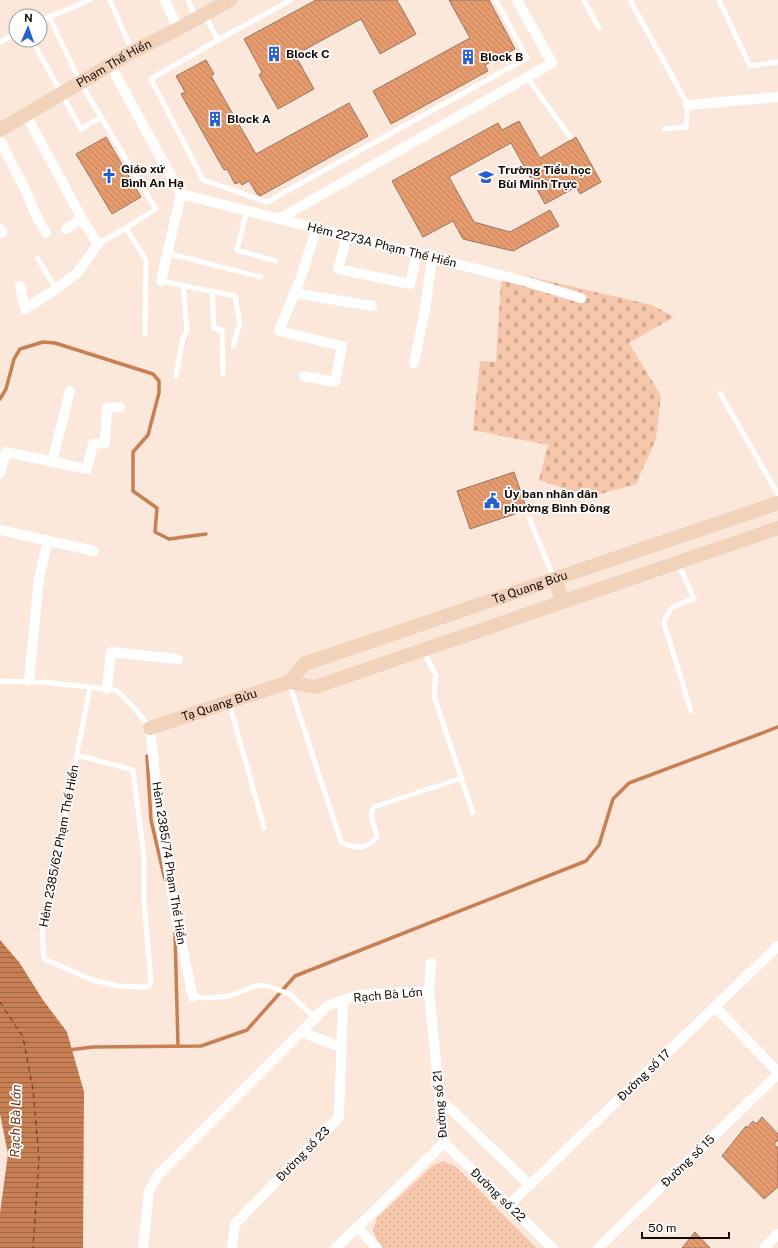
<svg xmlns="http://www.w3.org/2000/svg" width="778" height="1248" font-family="'Public Sans',sans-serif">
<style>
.grass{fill:url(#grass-dots)}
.cemetery{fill:url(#cemetery-stones)}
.water{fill:url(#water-rules)}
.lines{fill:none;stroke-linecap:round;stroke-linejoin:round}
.stream{stroke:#c77f53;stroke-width:3.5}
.ferry{stroke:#653514;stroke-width:1;stroke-dasharray:5 4;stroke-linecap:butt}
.building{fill:url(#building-back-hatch);stroke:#967765}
.lane{stroke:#fff;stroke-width:5}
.street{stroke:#fff;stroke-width:10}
.secondary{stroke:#f1d2ba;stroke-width:14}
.labels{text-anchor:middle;stroke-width:3.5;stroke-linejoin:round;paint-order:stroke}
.poi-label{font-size:12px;font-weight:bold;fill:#150a05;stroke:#fff;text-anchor:start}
.street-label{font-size:12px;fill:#150a05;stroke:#fff}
.water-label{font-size:13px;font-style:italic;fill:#653514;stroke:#fff}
</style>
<defs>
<pattern id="grass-dots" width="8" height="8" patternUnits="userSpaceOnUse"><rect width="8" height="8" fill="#f7c7ab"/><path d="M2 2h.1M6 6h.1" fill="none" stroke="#d3aa92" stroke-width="1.8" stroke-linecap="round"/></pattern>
<pattern id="cemetery-stones" width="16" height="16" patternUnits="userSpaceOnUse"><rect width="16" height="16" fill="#f7c7ab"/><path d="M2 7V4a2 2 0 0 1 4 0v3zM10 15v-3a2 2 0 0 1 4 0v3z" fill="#d3aa92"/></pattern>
<pattern id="water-rules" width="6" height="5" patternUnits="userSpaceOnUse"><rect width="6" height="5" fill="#c77f53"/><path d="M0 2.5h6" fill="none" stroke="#a06643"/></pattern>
<pattern id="building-back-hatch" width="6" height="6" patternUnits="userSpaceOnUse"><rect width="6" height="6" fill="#e59b6e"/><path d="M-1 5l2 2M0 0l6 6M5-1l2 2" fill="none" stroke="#c4845e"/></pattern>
</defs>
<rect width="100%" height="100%" fill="#fce7db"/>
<path class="grass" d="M444 1161 456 1167 536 1248H383L378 1243 373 1230 377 1218 432 1166Z"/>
<path class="cemetery" d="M513 273 652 305 674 317 629 343 661 396 656 439 636 484 589 497 539 480 548 445 473 430 480 361 496 362 501 282Z"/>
<path class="water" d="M0 940 19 962 43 1000 67 1032 84 1092 83 1248H0V1213L8 1154 0 1114Z"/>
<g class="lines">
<path class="stream" d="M0 399 6 389 14 359 20 349 43 342 55 343 153 374 159 381V393L148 435 133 452V491L157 508 155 532 169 539 206 534
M147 756 151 820 165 880
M175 933 178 1046
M68 1050 93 1047 201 1046 247 1030 295 976 586 861 599 845 613 799 629 783 778 727"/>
<path class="ferry" d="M0 1002 23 1037 33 1090 39 1159 33 1248"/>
</g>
<path class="building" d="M316 0H397L416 34 380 54 361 19 295 55 314 89 278 109 259 75 262 72 244 39Z
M449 0H489L515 49 485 65 488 71 391 124 373 91 470 38Z
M206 60 214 74 211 76 256 154 349 103 368 136 260 196 257 194 249 181 242 185 240 182 235 184 227 169 224 170 181 94 185 92 176 76Z
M519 121 540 158 569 141 572 140 576 137 601 182 580 194 576 187 545 204 511 143 449 177 474 222 510 232 550 210 559 226 513 251 463 239 453 221 423 237 392 181 498 123 502 130Z
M106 137 141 197 112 214 76 154Z
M514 472 527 510 470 529 457 491Z
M762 1117 778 1134V1140L774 1144 778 1148V1187L764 1199 722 1156 746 1126 747 1128 753 1121 756 1124Z
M695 1232 710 1248H682Z"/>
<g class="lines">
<path class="lane" d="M110 0 132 51
M188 0 196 18
M291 0 218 40 151 79 203 180 267 202 527 58 496 0
M584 0 599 28
M630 0 688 105 686 127 664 129
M719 0 750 66 778 62
M49 16 80 82 156 209 126 228 146 260 145 334
M205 16 218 40
M40 21 90 0
M32 40 81 129 101 117
M0 42 16 33
M527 77 570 137
M247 210 237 250 276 261
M98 244 126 228
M167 253 261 277
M38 259 56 289
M161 281 235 296 240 323 233 346
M212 291 214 328 222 330 223 374
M176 376 183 338 187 331 183 286
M720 393 778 494
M529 518 554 578
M678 563 694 599C677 605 670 604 664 623L691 711
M423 651 436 675 434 696 473 813
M0 681 42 682 116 690 137 711 150 728
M289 683 341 842C354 849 367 850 377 837 375 827 368 815 374 807L462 778
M229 702 264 828
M77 755 133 770 144 857V901L151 981 150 985 147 987 119 986 92 980 44 959 42 934 90 687
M193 997 207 998 229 996 258 985 267 986 290 994 315 1018"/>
<path class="street" d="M165 0 178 29
M110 65 181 194 161 281
M688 105 778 97
M0 141 23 185 37 217 46 233
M181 194 524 281 581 298
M279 219 552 63 517 0
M0 228 2 233 0 234
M66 229 82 219
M347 236 338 269 410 284 417 254
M20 286 25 309 56 289 78 272 98 244 82 219 30 122 25 115
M294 293 372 306
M414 363 425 310 432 258
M304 376 335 382 342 346 279 331 300 280 317 228
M52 462 70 391
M0 473 6 452 87 469 93 444 105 443 107 408 120 407
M0 530 94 551
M29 681 39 579 48 540
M107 689 111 652 178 659
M150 728 160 819 175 912 193 997
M431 963 429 991 444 1143
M715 1007 778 1072
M301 1032 341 1047
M439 1098 530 1185
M444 1143 509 1205 552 1248
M509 1205 778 946
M357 1227 377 1248
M143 1248 149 1191 158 1175 327 1006 343 1000 359 995 429 991
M232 1248 235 1224 339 1117 343 1000
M336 1248 444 1143
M598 1248 778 1074
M764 1248 778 1234"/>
<g class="secondary">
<path id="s1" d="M0 130 132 52 178 29 230 0"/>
<path d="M555 579 563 602"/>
<path id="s2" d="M289 682 304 664 778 503"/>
<path id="s3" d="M150 728 289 682 315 687 778 528"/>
</g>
</g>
<defs>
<symbol id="building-bare" viewBox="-9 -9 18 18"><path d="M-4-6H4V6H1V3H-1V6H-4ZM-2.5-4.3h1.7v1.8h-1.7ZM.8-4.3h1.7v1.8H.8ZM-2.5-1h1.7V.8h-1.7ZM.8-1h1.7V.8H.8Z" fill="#2660cd" stroke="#fff" stroke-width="2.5" paint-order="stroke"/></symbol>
<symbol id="church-bare" viewBox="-9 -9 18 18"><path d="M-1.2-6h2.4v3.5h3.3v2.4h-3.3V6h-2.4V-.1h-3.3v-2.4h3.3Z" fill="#2660cd" stroke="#fff" stroke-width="2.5" paint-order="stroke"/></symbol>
<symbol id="school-bare" viewBox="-9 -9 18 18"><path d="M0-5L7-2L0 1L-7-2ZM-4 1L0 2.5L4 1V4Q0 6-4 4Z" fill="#2660cd" stroke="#fff" stroke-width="2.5" paint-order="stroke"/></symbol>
<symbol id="civic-bare" viewBox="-9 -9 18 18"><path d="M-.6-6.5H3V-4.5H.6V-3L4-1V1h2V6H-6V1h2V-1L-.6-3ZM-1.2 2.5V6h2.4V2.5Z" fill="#2660cd" stroke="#fff" stroke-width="2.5" paint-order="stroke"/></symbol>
</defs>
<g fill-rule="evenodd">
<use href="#building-bare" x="263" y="43" width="22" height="22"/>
<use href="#building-bare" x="457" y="46" width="22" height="22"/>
<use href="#building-bare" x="204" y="108" width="22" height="22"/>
<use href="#church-bare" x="98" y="165" width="22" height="22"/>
<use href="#school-bare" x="475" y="166" width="22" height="22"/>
<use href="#civic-bare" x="481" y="490" width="22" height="22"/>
</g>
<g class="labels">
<g class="poi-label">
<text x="286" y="58">Block C</text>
<text x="480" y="61">Block B</text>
<text x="227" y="123">Block A</text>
<text x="121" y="173">Giáo xứ<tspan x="121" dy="14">Bình An Hạ</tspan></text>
<text x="498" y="174">Trường Tiểu học<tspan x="498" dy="14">Bùi Minh Trực</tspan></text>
<text x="504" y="498">Ủy ban nhân dân<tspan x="504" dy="14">phường Bình Đông</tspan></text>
</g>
<g class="street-label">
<text dy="4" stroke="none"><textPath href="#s1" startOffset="132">Phạm Thế Hiển</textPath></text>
<text transform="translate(382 245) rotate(14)" y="4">Hẻm 2273A Phạm Thế Hiển</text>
<text dy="4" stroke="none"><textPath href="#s2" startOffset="262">Tạ Quang Bửu</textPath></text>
<text dy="4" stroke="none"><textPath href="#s3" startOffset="73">Tạ Quang Bửu</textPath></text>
<text transform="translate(59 846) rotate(-79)" y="4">Hẻm 2385/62 Phạm Thế Hiển</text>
<text transform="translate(169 863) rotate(81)" y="4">Hẻm 2385/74 Phạm Thế Hiển</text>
<text transform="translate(388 995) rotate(-5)" y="4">Rạch Bà Lớn</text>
<text transform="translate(644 1075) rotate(-44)" y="4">Đường số 17</text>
<text transform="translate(440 1104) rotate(-95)" y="4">Đường số 21</text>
<text transform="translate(303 1154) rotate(-46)" y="4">Đường số 23</text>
<text transform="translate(688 1161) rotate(-44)" y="4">Đường số 15</text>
<text transform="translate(498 1195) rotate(44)" y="4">Đường số 22</text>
</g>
<g class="water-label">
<text transform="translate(15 1121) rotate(-89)" y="5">Rạch Bà Lớn</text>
</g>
</g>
<g transform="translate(28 28) rotate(2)"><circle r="19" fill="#ffffff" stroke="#a19d9b"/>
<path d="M0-3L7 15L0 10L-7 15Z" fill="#2660cd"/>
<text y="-6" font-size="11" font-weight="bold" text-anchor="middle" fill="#150a05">N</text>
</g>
<path d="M642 1232v6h87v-6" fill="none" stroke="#150a05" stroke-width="2"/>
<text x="648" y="1232" font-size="12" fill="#150a05" stroke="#ffffff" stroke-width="3" paint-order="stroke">50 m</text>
</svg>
